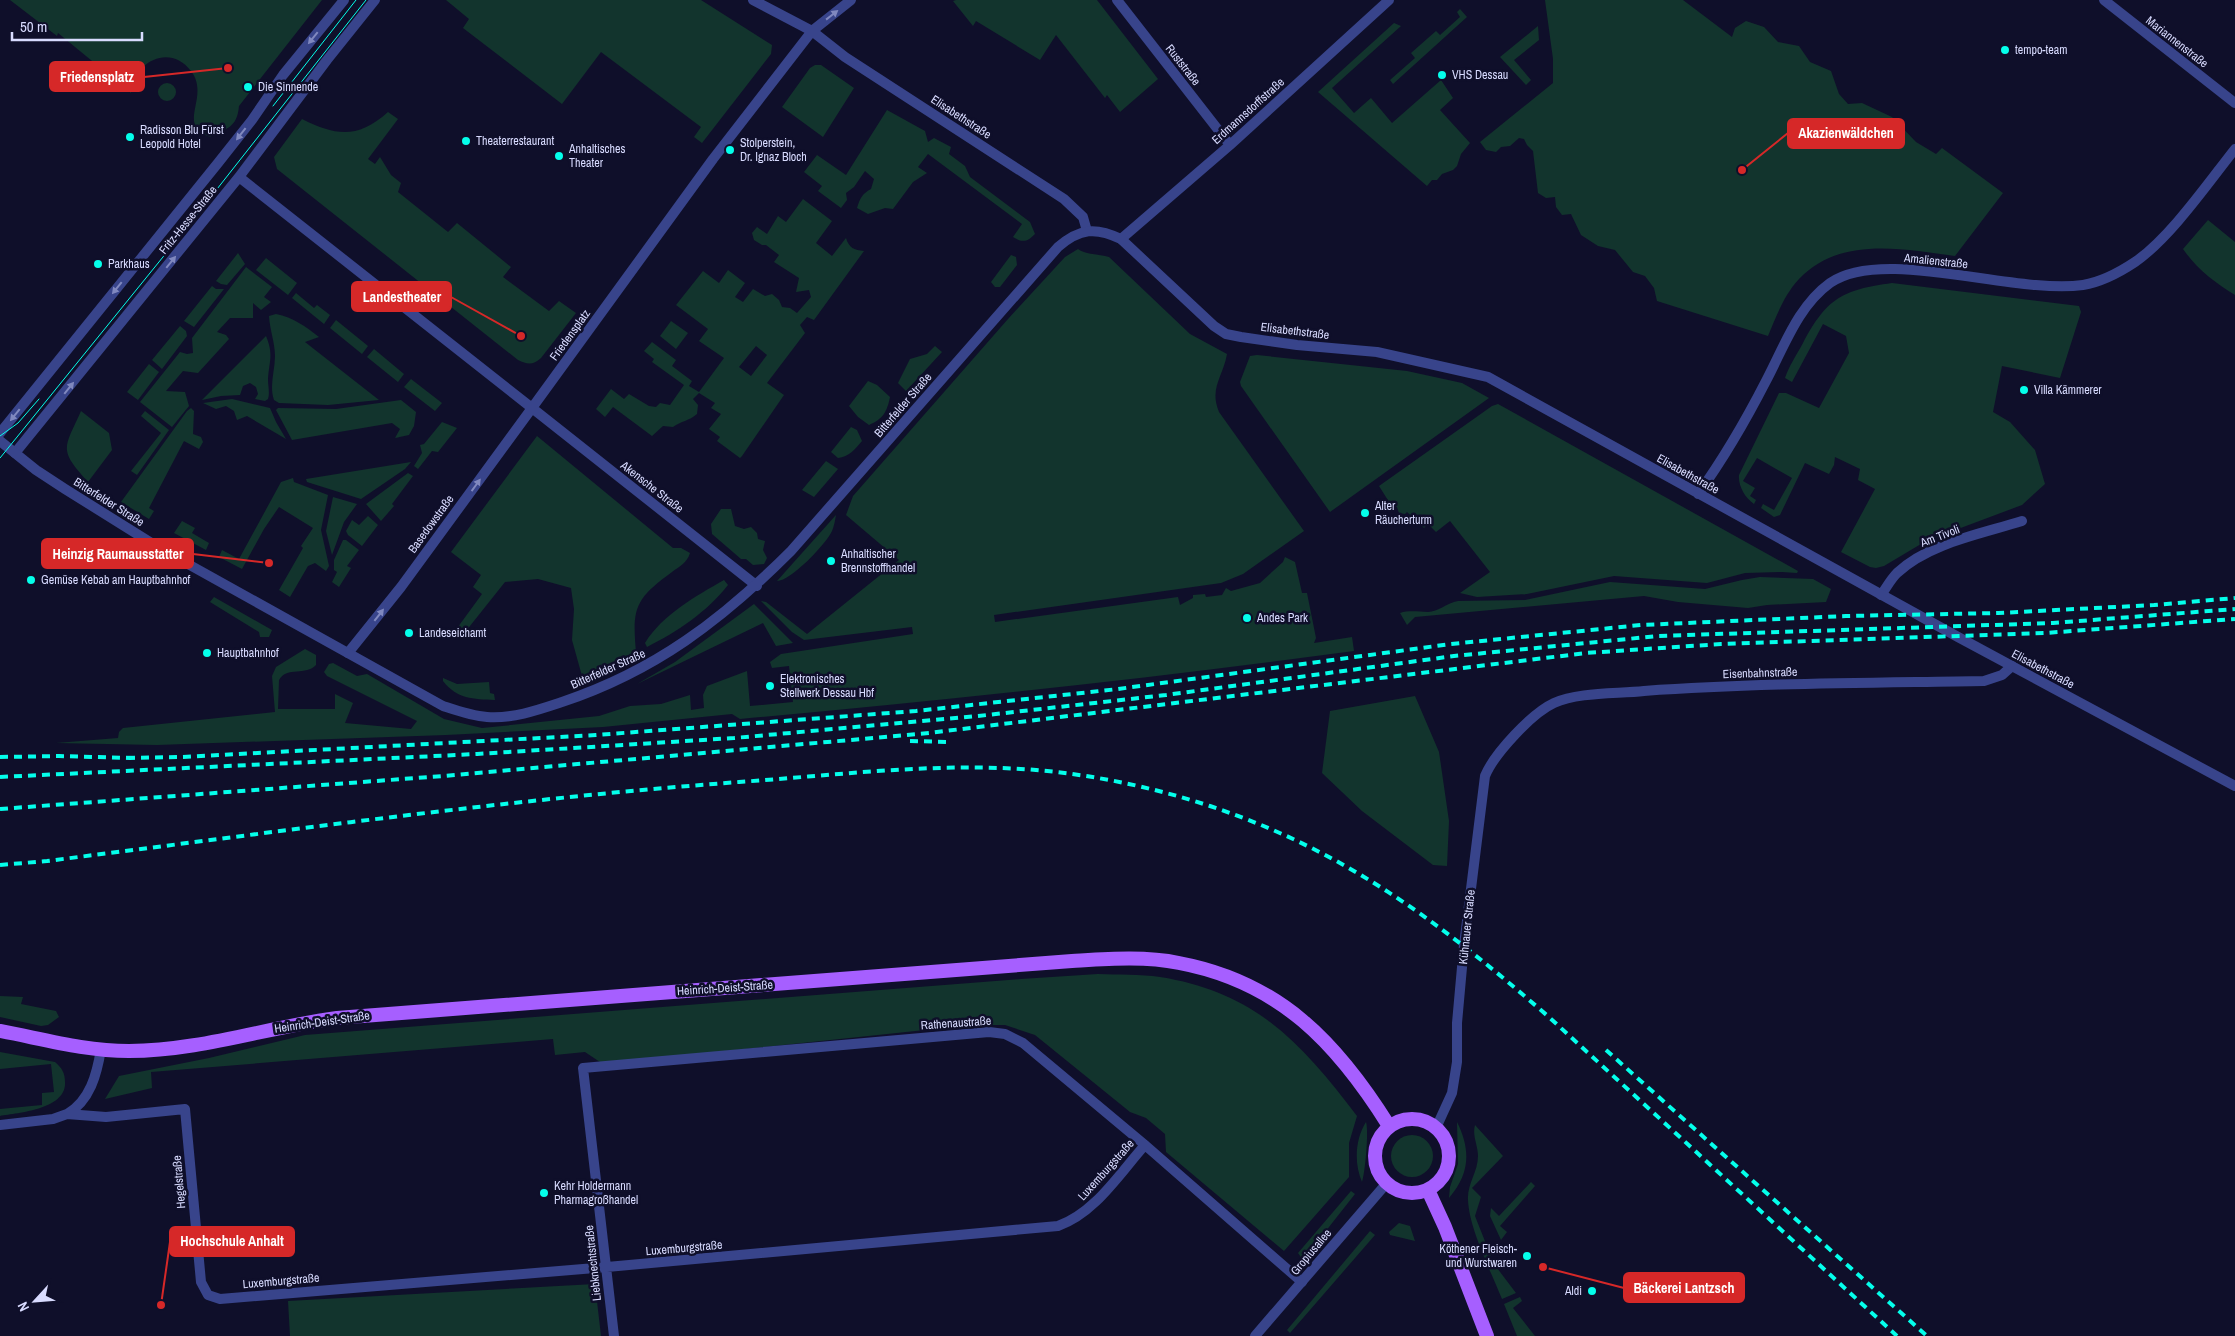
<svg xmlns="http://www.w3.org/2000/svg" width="2235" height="1336" font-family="'Archivo Narrow',sans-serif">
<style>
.green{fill:#12342d;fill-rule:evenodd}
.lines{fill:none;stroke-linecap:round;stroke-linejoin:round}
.minor{stroke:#38448b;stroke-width:10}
.tertiary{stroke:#38448b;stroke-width:10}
.primary{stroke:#a65fff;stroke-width:14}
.tram{stroke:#04ffeb;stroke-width:1}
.rail{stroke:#04ffeb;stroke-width:4;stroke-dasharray:8 6;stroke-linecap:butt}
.oneway{fill:#8088bf}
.poi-dot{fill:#04ffeb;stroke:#0f0f2a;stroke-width:2}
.labels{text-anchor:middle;stroke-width:5;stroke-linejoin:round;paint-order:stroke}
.street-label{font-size:12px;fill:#d8dbff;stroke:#0f0f2a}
.poi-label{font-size:12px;fill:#d8dbff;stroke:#0f0f2a;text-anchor:start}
.leader{fill:none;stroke:#d62828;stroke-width:2}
.callout-dot{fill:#d62828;stroke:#0f0f2a;stroke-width:2}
.callout{fill:#d62828;stroke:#d62828;stroke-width:2}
.callout-label{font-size:14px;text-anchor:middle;font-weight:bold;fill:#fff}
</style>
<rect width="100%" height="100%" fill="#0f0f2a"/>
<path class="green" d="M10 0H322L239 106C237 128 227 128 210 137 175 125 211 97 191 71 170 43 134 61 131 93L58 33 57 36Z
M446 0H701L772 45 771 54 702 143 694 137 701 127 601 52 562 104 463 28 469 19Z
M956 0H1097L1158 79 1120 112 1107 95 1105 98 1056 35 1040 60 976 21 973 26 953 1Z
M1545 0H1683L1732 37 1735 28 1746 21 1764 27 1778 42 1799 46 1810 62 1831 71 1839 94 1848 104 1862 103 1892 117 1916 142 1936 154 1942 148 2003 193 1955 256C1902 249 1840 236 1799 279 1784 295 1776 317 1768 336L1657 301 1654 288 1645 276 1633 272 1615 250 1598 246 1581 235 1571 214 1562 215 1556 207 1555 197 1546 198 1538 193 1533 151 1527 145 1524 139 1519 138 1510 146 1501 147 1496 152 1486 150 1480 142 1553 83V59Z
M1460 9 1467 17 1393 84 1390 80 1415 58 1411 53 1436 31 1440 35 1460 17 1457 12Z
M1394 23 1401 26 1332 88 1354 113 1371 98 1392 123 1441 80 1453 98 1440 110 1470 143 1461 154 1457 166 1453 170 1442 174 1437 180H1432L1427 186 1318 92Z
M1538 26 1539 40 1514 60 1531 80 1526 85 1500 57Z
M815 65H821L854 88 823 137 782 107 810 68Z
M158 92a9 9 0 1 1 18 0a9 9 0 1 1-18 0Z
M887 110 925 131 928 142 934 138 951 147 949 154 965 166 970 177 1030 222 1035 234C1027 242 1023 243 1013 237L1022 224 928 154 918 167 927 173 913 182 893 209 885 208 868 214 857 208C860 198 862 194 871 189L874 179 865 171 854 187 846 193 847 200 841 208 818 191 822 186 804 172 817 155 846 175Z
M388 112 398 119 368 159 375 164 380 157 391 175 401 183 398 192 448 232 457 223 511 267 503 277 549 311 559 301 576 313 541 358C533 365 528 365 518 360L277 169 274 157 302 119C336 136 358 139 388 112Z
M803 199 832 221 816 243 832 256 846 238C849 248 854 250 864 251L814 320 807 317 800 325 805 333 767 383 784 395 742 456 740 458 717 441 720 437 709 429 721 414 711 408 715 403 699 393 693 399 698 405 697 414C689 421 681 421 673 427L663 426 652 436 613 407 605 417 596 409 611 389 624 399 629 394 649 406 656 407 660 403 670 405 684 385 652 362 654 359 644 351 652 342 676 360 672 366 692 381 689 386 699 392 724 358 699 341 708 329 676 305 703 271 719 283 728 270 745 283 735 297 743 302 753 289 765 296 772 294 779 300 782 307 790 308 797 313 811 297 809 290 796 292 799 278 774 262 779 255 766 245H762L754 240 752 233 757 227 767 234 778 216 786 222ZM756 346 767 355 751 376 739 367Z
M2208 220 2235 242V295C2215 283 2196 268 2183 249Z
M1078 249C1086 255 1099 254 1109 257L1190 334 1227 354C1223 377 1209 388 1219 412L1304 531 1243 574 1221 583 994 615 995 622 1178 597 1180 605 1193 598V595L1205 594 1206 597 1222 595 1226 588 1231 591 1260 583 1283 562 1285 557 1295 562 1302 593H1307L1316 638 1314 643 1352 637 1354 651C1150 678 945 701 740 719L732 714 603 727 446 735 157 745 56 743 118 738 119 732 123 728 275 712 272 676 276 667 305 649 316 655V665C306 676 287 666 279 680L278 709H335V694L353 703 345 723 411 729 417 721 327 676 324 672 329 664 333 663 357 676 367 674 444 719 482 728 599 716 630 706 661 704 690 695 691 710 704 708 703 695 707 686 747 671 750 706 793 702 789 666 772 668 770 662 781 654 913 634 912 627 804 640 792 632 761 601 766 602 807 634 899 560 846 515 853 496 1008 319 1065 257Z
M238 253 245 264 227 285 221 284 216 281Z
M1011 255 1016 257 1017 265 1000 287H995L991 282Z
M266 258 297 283 288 295 256 270Z
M246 267 272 287 264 297 271 302 261 310 253 303V318H230L217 332 226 335 229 339 198 373 183 371 166 391 185 392 189 406 172 427 140 402 180 352 187 354 193 353 192 338Z
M1892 283 2079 306 2081 312 2060 378 2002 366 1993 412 2010 422 2035 450 2045 484 2022 505 1926 541 1884 566 1876 568 1870 567 1841 552 1875 489 1858 480 1860 469 1835 457 1834 465 1829 474 1805 463 1780 515 1774 517 1761 508 1763 504 1774 510 1792 478 1757 458 1743 481 1755 488 1750 496 1756 500 1754 504C1745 498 1738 486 1739 475L1779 393H1786L1819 408 1849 353 1846 336 1823 324 1792 382 1785 378C1789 366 1797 354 1803 343 1827 298 1842 290 1892 283Z
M212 286 216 289H224L194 327 184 321Z
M296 293 314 308 317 305 330 315 324 324 292 298Z
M276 314C293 317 306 327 319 337L305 342 379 400 328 405 279 403 274 400C269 385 275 371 275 356 275 343 270 331 269 316Z
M336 320 368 346 362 354 330 328Z
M671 321 688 333 676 349 660 336Z
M180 326 186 331 187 336 162 369 152 360Z
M266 336C274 355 269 361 268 379 268 386 270 393 268 399L265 401 255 399 258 394 256 387 250 383 243 386 240 395 221 396 202 400Z
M935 346 942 352 906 391 898 383 910 359 927 354Z
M374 349 404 374 398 382 367 357Z
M1257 355 1407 371 1462 383 1489 398 1330 512 1241 386 1240 382 1250 356Z
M149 364 159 372 138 400 127 392Z
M411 379 442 403 435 411 404 387Z
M868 381 877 385 890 397C887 412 883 419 869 425L858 417 849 406Z
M232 399 270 408 276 422 286 439 247 416 237 420 234 411 226 406 216 409 203 403Z
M401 400 416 412 414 426 409 435 395 438 400 429 392 423 292 440 276 410 278 408 336 409Z
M1498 404 1798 571 1797 573 1782 572 1745 573 1707 583 1614 576 1527 594 1477 597 1460 593 1490 572 1450 521 1436 532 1428 524 1424 528 1407 512 1405 514 1399 513 1397 507 1391 505 1379 486 1492 406Z
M191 408 194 411 193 434 201 437 203 442 199 449 184 441 149 508 154 511 149 519 121 502 187 411Z
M81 411 109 433 112 450 88 482C58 449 64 449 81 411Z
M145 411 169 430 137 475 131 471 161 433 141 416Z
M442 422 457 428 438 452 432 451 418 469 414 466 422 453 420 445 424 444Z
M851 427 857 430 862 441C855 449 849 457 838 458L831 452Z
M537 436 673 548H681L690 553C687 563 680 566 672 572 635 599 632 608 636 652L607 667 582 676 572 640 574 609 571 588 538 579 505 582 462 636 455 631 482 594 473 587 481 575 451 552Z
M826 461 838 469 814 497 802 490Z
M411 462 405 469 361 499 307 482 306 479Z
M408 473 413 476 392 504 394 506 381 521 366 504Z
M293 478 294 482 328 495 321 530 329 566 326 571 315 563 308 566 290 597 279 590 303 548 301 546 313 528 279 507 264 529 242 569 219 557 222 550 239 559 281 482Z
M333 497 357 504 344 522 332 555 326 531Z
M721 509H731L735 526 744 529 751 527 757 533 758 539 765 541 763 550 767 558 764 564 753 565 746 559H741L712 534 711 524Z
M836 515C835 521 834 526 832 531 826 544 791 581 777 581Z
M368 516 378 525 362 546 348 535 346 531 352 520 359 525Z
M182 521 195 528 192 533 209 543 206 550 174 533Z
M343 540H346L359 550 347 566 351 568 339 587 332 582 337 572 334 570V560Z
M1760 577 1813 579 1831 589 1826 602 1767 605 1748 608 1678 602 1644 596 1415 617 1407 625 1400 613C1410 610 1418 612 1428 612 1438 612 1447 603 1458 601L1525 600 1610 582 1705 589 1742 580Z
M724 580 728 585C708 611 677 632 647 647L645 643C662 615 696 596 724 580Z
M214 597 272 630 269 637H260L259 632 210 602Z
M754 604 793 643 776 646 763 623 637 684 675 662Z
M443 678 457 684 489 682 490 693 494 694 495 700C473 699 457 699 443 681Z
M1415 696 1439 752 1449 821 1447 866 1433 865 1362 811 1322 773 1330 711Z
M1098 974C1118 975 1140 974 1160 977 1255 992 1301 1042 1357 1116L1349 1143V1177L1284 1251 1166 1152 1165 1134 1146 1118 1130 1112 1035 1035 1005 1025H972L603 1064 585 1052 555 1055 553 1039 151 1072 152 1088 105 1099 119 1076 209 1058 305 1035 1021 979Z
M0 996 23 997 21 1004 56 1011 59 1017 48 1025 41 1026 0 1017Z
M0 1052 55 1062C62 1068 65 1073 65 1082 67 1109 19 1113 0 1116V1109L42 1105V1093L54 1092 51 1064 0 1069Z
M1366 1122C1369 1131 1365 1173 1362 1182 1354 1164 1355 1139 1366 1122Z
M1457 1122C1471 1150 1470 1174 1449 1198L1450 1187 1458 1164Z
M1475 1125 1503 1156 1472 1188 1481 1197 1475 1216 1494 1264 1516 1293 1502 1299C1491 1272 1469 1228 1468 1200 1467 1184 1478 1172 1478 1156 1478 1145 1472 1136 1475 1125Z
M1391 1156a21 21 0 1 1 42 0a21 21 0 1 1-42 0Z
M1531 1182 1535 1186 1500 1226 1507 1232 1501 1240 1490 1216 1491 1208 1499 1216Z
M1351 1191 1355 1194 1303 1260 1298 1253Z
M1399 1223 1410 1226 1415 1241 1390 1235 1389 1232Z
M1370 1231 1375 1235 1290 1333 1287 1330Z
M595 1284 601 1336H290L288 1301Z
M1520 1297 1522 1301 1513 1308 1535 1336H1517L1504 1304Z"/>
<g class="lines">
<path class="minor" d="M753 0 812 31 845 57 1064 199 1083 217 1087 231
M1117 0 1230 145
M2104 0 2235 103
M239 177 532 408 713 159 812 31 851 0
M1121 239 1230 145 1389 0
M0 433 218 163 252 120 283 75 344 0
M15 453 239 177 327 60 375 0
M1881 595C1886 588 1891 579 1897 573 1929 543 1981 534 2022 521
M348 653 401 587 532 408 757 586
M67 1114C90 1101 97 1074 101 1049
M0 1125 53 1119 67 1114 106 1117 185 1109 201 1282 208 1295 220 1299 607 1267 1058 1226C1095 1213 1119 1174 1145 1145
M1436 1128 1452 1093 1457 1062V1023L1464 945 1485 776C1494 754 1532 713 1554 703 1578 692 1617 694 1644 691 1757 683 1871 683 1984 681L2002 675 2012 666
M614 1336 583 1068 989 1032 1005 1034 1023 1043 1145 1145 1302 1282"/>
<path class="tertiary" d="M0 441 36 470 65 489 161 549 443 706C458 711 472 716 487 717 512 719 538 710 562 702 655 671 722 620 791 551L1058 247C1080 228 1096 227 1121 239L1214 326 1226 334 1241 337 1297 345 1377 352 1488 377 1958 637 2235 786
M1698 494C1724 458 1746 420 1766 381 1784 347 1798 306 1830 283 1883 246 2015 295 2083 285 2101 282 2120 272 2135 262 2170 238 2208 183 2235 149
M1255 1336 1386 1184"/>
<path class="primary" d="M0 1031C43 1039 85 1051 129 1051 199 1051 268 1027 337 1018L1072 961C1107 959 1144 956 1179 963 1280 982 1337 1043 1389 1126
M1375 1156a37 37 0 1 1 74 0a37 37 0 1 1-74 0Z
M1428 1190 1445 1227 1487 1336"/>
<path class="tram" d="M273 106 356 0
M0 436 18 423 39 399
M0 458 180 236 366 0"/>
<path class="rail" d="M910 741 948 742
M0 757 59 756 133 758
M127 758 183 757 596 735 916 711 1118 689 1451 644 1641 625 1846 616 1998 613 2154 605 2235 598
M0 777 477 754 734 738 978 716 1166 695 1454 656 1658 636 2053 623 2235 609
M0 809 443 776 929 733 1586 653 1721 644 2045 633 2235 619
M0 865 47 861C277 832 508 799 739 782 826 776 913 765 1000 768 1071 770 1143 784 1210 806 1348 852 1442 924 1550 1018L1897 1336
M1606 1050 1927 1336"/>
</g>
<defs><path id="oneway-solid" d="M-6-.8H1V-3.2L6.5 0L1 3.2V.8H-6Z" transform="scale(1.25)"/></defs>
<g class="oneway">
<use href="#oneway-solid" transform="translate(832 15) rotate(-38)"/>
<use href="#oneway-solid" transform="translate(313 38) rotate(129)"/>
<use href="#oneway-solid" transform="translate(241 134) rotate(128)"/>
<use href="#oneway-solid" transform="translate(171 262) rotate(-51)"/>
<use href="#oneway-solid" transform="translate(117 288) rotate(129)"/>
<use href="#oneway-solid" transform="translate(69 388) rotate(-51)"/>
<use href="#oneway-solid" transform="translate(15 415) rotate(129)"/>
<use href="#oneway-solid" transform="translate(476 485) rotate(-54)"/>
<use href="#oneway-solid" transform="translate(379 615) rotate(-52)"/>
</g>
<g class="poi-dot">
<circle cx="2005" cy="50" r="5"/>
<circle cx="1442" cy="75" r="5"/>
<circle cx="248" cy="87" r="5"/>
<circle cx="130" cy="137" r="5"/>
<circle cx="466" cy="141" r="5"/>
<circle cx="730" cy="150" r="5"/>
<circle cx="559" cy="156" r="5"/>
<circle cx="98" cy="264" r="5"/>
<circle cx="2024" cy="390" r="5"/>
<circle cx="1365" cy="513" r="5"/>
<circle cx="831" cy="561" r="5"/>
<circle cx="31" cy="580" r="5"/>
<circle cx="1247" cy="618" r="5"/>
<circle cx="409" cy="633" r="5"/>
<circle cx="207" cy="653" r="5"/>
<circle cx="770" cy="686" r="5"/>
<circle cx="544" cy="1193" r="5"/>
<circle cx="1527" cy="1256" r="5"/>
<circle cx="1592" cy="1291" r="5"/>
</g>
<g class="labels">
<g class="street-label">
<text transform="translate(2177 42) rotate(38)" y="4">Mariannenstraße</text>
<text transform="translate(1183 65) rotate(52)" y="4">Ruststraße</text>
<text transform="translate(1248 111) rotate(-42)" y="4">Erdmannsdorffstraße</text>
<text transform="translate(961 117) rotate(33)" y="4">Elisabethstraße</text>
<text transform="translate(188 220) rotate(-51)" y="4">Fritz-Hesse-Straße</text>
<text transform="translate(1936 261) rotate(6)" y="4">Amalienstraße</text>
<text transform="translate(1295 331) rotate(7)" y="4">Elisabethstraße</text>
<text transform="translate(570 335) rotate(-54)" y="4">Friedensplatz</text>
<text transform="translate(903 405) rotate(-49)" y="4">Bitterfelder Straße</text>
<text transform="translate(1688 474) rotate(29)" y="4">Elisabethstraße</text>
<text transform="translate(652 487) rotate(38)" y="4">Akensche Straße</text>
<text transform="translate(109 502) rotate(32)" y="4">Bitterfelder Straße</text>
<text transform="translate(431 524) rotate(-54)" y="4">Basedowstraße</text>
<text transform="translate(1940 536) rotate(-21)" y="4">Am Tivoli</text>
<text transform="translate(608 669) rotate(-24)" y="4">Bitterfelder Straße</text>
<text transform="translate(2043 669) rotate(28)" y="4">Elisabethstraße</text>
<text transform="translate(1760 673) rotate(-2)" y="4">Eisenbahnstraße</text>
<text transform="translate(1467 927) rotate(-84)" y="4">Kühnauer Straße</text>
<text transform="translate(725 988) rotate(-4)" y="4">Heinrich-Deist-Straße</text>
<text transform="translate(322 1022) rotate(-8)" y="4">Heinrich-Deist-Straße</text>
<text transform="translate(956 1023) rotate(-4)" y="4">Rathenaustraße</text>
<text transform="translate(1106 1170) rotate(-48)" y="4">Luxemburgstraße</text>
<text transform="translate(179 1182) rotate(-95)" y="4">Hegelstraße</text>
<text transform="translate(684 1248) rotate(-5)" y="4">Luxemburgstraße</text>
<text transform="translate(1311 1252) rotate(-50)" y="4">Gropiusallee</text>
<text transform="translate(593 1263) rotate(-96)" y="4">Liebknechtstraße</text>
<text transform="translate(281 1281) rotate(-5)" y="4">Luxemburgstraße</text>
</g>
<g class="poi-label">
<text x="2015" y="54">tempo-team</text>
<text x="1452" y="79">VHS Dessau</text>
<text x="258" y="91">Die Sinnende</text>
<text x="140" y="134">Radisson Blu Fürst<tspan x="140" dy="14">Leopold Hotel</tspan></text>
<text x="476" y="145">Theaterrestaurant</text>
<text x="740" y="147">Stolperstein,<tspan x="740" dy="14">Dr. Ignaz Bloch</tspan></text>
<text x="569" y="153">Anhaltisches<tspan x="569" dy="14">Theater</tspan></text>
<text x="108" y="268">Parkhaus</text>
<text x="2034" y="394">Villa Kämmerer</text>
<text x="1375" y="510">Alter<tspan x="1375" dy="14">Räucherturm</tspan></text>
<text x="841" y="558">Anhaltischer<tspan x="841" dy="14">Brennstoffhandel</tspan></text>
<text x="41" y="584">Gemüse Kebab am Hauptbahnhof</text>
<text x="1257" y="622">Andes Park</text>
<text x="419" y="637">Landeseichamt</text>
<text x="217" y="657">Hauptbahnhof</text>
<text x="780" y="683">Elektronisches<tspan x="780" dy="14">Stellwerk Dessau Hbf</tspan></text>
<text x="554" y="1190">Kehr Holdermann<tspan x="554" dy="14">Pharmagroßhandel</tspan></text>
<text x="1517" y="1253" text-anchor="end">Köthener Fleisch-<tspan x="1517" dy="14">und Wurstwaren</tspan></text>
<text x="1582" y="1295" text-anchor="end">Aldi</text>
</g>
</g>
<path class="leader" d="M228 68L144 77M1742 170L1788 133M521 336L451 297M269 563L193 554M161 1305L170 1242M1543 1267L1624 1288"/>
<g class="callout-dot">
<circle cx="228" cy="68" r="5"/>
<circle cx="1742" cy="170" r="5"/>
<circle cx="521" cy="336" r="5"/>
<circle cx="269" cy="563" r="5"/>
<circle cx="161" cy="1305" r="5"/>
<circle cx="1543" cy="1267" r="5"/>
</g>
<g class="callout">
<rect x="50" y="62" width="94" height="29" rx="5"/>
<rect x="1788" y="119" width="116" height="29" rx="5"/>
<rect x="352" y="282" width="99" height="29" rx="5"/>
<rect x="42" y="539" width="151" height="29" rx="5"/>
<rect x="170" y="1227" width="124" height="29" rx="5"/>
<rect x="1624" y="1273" width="120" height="29" rx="5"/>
</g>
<g class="callout-label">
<text x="97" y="82">Friedensplatz</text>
<text x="1846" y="138">Akazienwäldchen</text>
<text x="402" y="302">Landestheater</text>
<text x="118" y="559">Heinzig Raumausstatter</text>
<text x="232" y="1246">Hochschule Anhalt</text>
<text x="1684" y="1293">Bäckerei Lantzsch</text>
</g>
<g transform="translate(35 1301) rotate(244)" stroke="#0f0f2a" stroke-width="4" paint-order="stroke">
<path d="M0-4L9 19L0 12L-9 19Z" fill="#d8dbff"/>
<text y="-8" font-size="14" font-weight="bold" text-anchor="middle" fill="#d8dbff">N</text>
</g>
<path d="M12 32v8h130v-8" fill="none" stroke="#d8dbff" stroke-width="2.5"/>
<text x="20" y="32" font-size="15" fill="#d8dbff" stroke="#0f0f2a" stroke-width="4" paint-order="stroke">50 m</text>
</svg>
